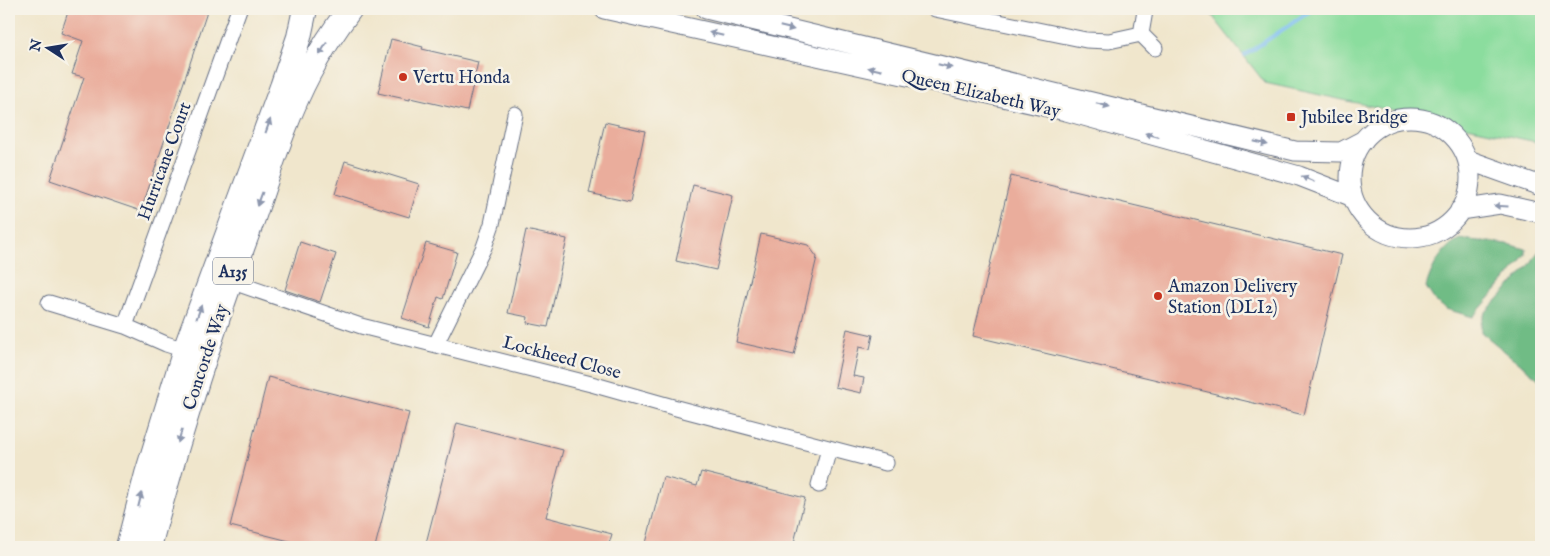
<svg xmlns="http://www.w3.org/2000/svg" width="1550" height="556" font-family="'IM FELL English',serif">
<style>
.green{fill:#8bdd9e;stroke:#53867e}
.forest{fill:#70bc85;stroke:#467672}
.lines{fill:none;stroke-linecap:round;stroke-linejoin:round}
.stream{stroke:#7dbff3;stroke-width:4}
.building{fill:#eaad9c}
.minor-casing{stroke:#666f84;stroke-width:17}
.tertiary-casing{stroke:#666f84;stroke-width:21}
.primary-casing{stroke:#666f84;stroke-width:26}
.minor{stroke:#fff;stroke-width:15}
.tertiary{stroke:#fff;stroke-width:19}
.primary{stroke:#fff;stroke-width:24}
.oneway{fill:#8d97ae}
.poi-dot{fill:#c8321e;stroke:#f7f3e8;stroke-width:2}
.labels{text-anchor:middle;stroke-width:5;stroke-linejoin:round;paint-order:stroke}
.shield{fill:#f7f3e8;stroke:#5d6a87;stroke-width:1}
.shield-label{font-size:16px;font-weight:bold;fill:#1b2f5e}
.poi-label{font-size:18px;fill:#1b2f5e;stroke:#f7f3e8;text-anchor:start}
.street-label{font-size:18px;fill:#1b2f5e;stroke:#f7f3e8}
</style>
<rect width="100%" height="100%" fill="#f7f3e8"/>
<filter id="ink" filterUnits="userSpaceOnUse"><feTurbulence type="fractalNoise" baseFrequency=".02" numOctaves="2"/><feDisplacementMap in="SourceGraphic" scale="10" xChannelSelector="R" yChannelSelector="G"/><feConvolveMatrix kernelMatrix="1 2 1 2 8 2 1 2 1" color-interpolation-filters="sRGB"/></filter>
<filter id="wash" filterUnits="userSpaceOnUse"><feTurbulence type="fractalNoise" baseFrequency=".0096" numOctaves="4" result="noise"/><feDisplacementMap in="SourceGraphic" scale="20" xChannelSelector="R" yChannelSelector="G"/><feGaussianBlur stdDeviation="1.12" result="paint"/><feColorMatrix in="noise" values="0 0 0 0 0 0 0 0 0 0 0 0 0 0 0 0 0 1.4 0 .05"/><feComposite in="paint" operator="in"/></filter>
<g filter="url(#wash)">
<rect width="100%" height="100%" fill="#f0e6cc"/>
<path class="green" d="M1207 9H1541V143L1265 83Z"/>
<path class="forest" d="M1460 239 1507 244 1526 249V255L1520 263 1473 317 1446 309 1435 301 1426 287C1431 269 1442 247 1460 239Z
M1538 252H1541V381L1481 332V324L1485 313 1529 266Z"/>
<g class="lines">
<path class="stream" d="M1245 55 1313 9"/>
</g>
<g id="blocks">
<path class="building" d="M69 9H208L141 211 50 180 84 77 72 74 83 41 61 33Z
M391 39 423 47 422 49 478 62 467 111 410 98V100L378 93Z
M605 122 645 131 630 202 589 193Z
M345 161 419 184 409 217 335 194Z
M1011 176 1342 255 1304 415 973 336Z
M693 185 733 195 716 270 676 261Z
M526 230 567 239 548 327 527 323 528 317 508 313Z
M761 234 808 245 817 257 794 355 736 342Z
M300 242 336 254 320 302 285 290Z
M426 243 457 252 443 299 438 297 429 327 402 318Z
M847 329 873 335 870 349 859 347 853 376 864 378 861 393 835 387Z
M268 377 409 413 375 547H313L230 526Z
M457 423 563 450 546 517 612 534 608 547H425Z
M701 472 805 498 793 547H645L663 477 697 486Z"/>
</g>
</g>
<g filter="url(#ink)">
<use href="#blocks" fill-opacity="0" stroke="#666f84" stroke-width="1"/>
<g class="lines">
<defs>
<path id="minor" d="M935 9 1086 40 1109 41 1141 34
M1145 11 1141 34 1155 48
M230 281 361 326 595 385 680 409 886 463
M49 303 125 326 166 344 185 350
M125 326 239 9
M436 344 484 247 492 224 515 114
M819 485 829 449"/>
<path id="tertiary" d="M604 9 1066 111 1299 176 1353 197
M706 9 1295 151 1341 152 1364 140
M1350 178a60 60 0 1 1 120 0a60 60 0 1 1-120 0Z
M1468 160 1541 186
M1460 210 1500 204 1541 213"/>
<path id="primary" d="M128 547 147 474 185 350 282 87 299 37 305 9
M149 547C178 436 213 326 253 218 270 169 285 118 309 73 321 50 335 29 350 9"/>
</defs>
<use href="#minor" class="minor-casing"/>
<use href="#tertiary" class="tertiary-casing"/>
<use href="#primary" class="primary-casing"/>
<use href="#minor" class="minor"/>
<use href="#tertiary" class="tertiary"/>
<use href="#primary" class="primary"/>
</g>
<defs><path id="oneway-solid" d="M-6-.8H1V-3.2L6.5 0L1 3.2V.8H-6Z" transform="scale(1.25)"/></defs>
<g class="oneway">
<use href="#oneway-solid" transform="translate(787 28) rotate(14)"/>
<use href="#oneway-solid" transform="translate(716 34) rotate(-167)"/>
<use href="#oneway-solid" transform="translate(323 49) rotate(121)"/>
<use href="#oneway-solid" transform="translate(945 66) rotate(14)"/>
<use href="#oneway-solid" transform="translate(875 69) rotate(-167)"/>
<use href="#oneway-solid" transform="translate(1103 105) rotate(14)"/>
<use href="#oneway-solid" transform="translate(268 126) rotate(-70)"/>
<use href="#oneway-solid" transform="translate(1152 135) rotate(-165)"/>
<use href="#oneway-solid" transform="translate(1261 143) rotate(14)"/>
<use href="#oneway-solid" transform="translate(1308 179) rotate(-157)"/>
<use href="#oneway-solid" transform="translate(260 199) rotate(110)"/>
<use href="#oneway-solid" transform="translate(1501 206) rotate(-177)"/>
<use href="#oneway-solid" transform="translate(199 312) rotate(-70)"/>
<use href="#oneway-solid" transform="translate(180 436) rotate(107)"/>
<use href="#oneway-solid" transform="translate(140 500) rotate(-76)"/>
</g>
</g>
<g class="poi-dot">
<circle cx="403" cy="77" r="5"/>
<rect x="1286" y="112" width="10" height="10" rx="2.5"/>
<circle cx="1158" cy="296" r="5"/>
</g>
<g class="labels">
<rect class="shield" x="213" y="257.5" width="40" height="27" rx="4"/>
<g class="shield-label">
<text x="233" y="277">A135</text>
</g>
<g class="poi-label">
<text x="413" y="83">Vertu Honda</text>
<text x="1301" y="123">Jubilee Bridge</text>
<text x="1168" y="292">Amazon Delivery<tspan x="1168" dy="21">Station (DLI2)</tspan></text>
</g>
<g class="street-label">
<text transform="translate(981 93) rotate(13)" y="6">Queen Elizabeth Way</text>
<text transform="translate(164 161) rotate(-70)" y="6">Hurricane Court</text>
<text transform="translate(205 357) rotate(-72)" y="6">Concorde Way</text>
<text transform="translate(562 357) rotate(15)" y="6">Lockheed Close</text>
</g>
</g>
<rect width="1550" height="556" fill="none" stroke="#f7f3e8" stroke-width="30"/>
<g transform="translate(48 48) rotate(282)" stroke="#f7f3e8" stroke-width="4" paint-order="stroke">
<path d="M0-4L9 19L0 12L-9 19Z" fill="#1b2f5e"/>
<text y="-8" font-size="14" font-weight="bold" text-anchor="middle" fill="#1b2f5e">N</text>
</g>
</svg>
